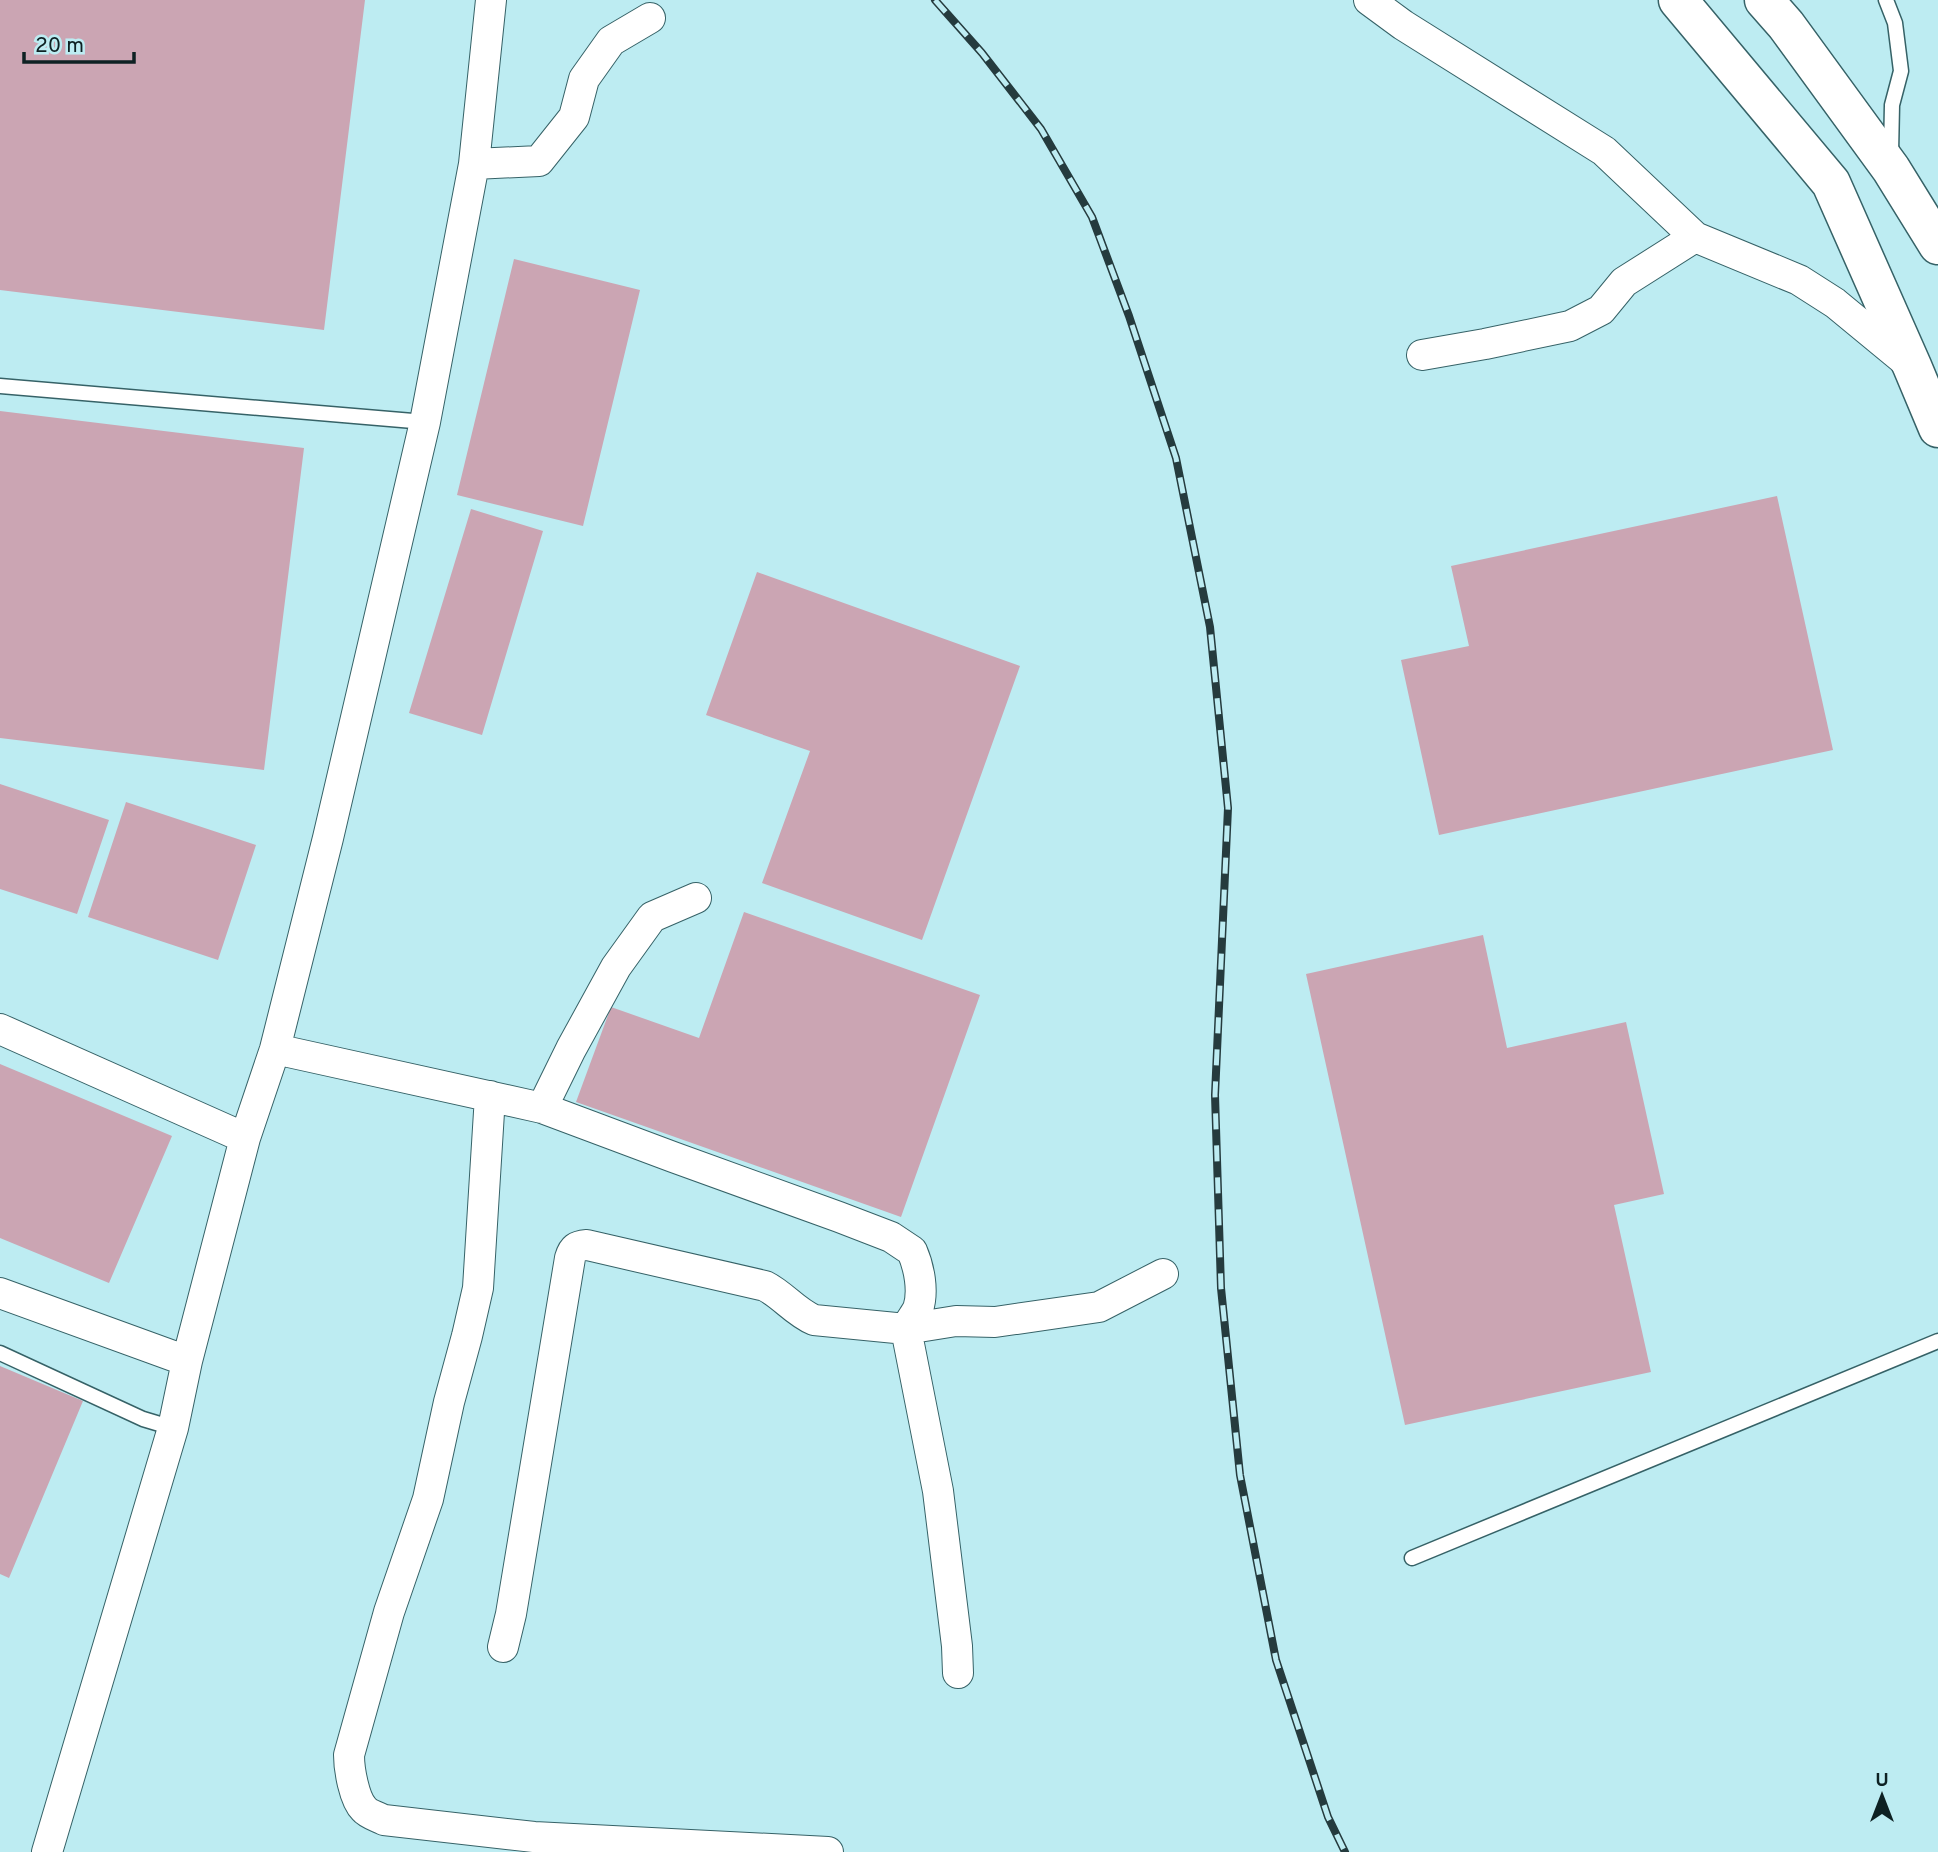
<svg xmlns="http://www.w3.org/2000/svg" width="1938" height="1852" font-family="Overpass,sans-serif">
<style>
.building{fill:#cba5b3}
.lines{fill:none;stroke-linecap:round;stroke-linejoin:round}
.service-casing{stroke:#366267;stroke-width:17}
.minor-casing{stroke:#366267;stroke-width:32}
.trunk-casing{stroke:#366267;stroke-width:41}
.service{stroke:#fff;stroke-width:14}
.minor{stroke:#fff;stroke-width:30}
.trunk{stroke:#fff;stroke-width:38}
.rail-casing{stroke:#253b3e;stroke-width:8}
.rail{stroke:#bdecf2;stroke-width:5;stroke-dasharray:16;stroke-linecap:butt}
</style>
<rect width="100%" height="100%" fill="#bdecf2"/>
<path class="building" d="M0 0H365L324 330 0 290Z
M514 259 640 290 583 526 457 495Z
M0 411 304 448 264 770 0 738Z
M1777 496 1833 750 1439 835 1401 660 1469 646 1451 566Z
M471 509 543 531 482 735 409 713Z
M757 572 1020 666 922 940 762 883 810 751 706 715Z
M0 784 109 820 77 914 0 889Z
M126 802 256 845 218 960 88 917Z
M744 912 980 995 901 1217 576 1102 611 1007 699 1038Z
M1483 935 1507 1048 1626 1022 1664 1194 1614 1205 1651 1372 1405 1425 1306 974Z
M0 1064 172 1136 109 1283 0 1238Z
M0 1366 83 1401 9 1578 0 1574Z"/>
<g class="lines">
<defs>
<path id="service" d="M1886 0 1895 23 1901 71 1892 105 1891 153
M0 386 425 422
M0 1353 143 1419 173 1428
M1412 1558 1938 1341"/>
<path id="minor" d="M1369 0 1403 25 1604 151 1695 237 1799 280 1835 303 1909 364
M474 164 539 161 574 117 584 79 611 41 650 18
M1422 355 1485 344 1570 326 1601 310 1624 282 1695 237
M0 1029 245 1138
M275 1049 542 1108 673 1157 839 1217 891 1237 912 1251C919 1267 924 1291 918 1309 915 1315 909 1322 906 1329L938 1491 957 1646 958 1673
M490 1096 478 1288 467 1336 449 1402 428 1499 389 1612 349 1755C349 1769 354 1799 364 1809 368 1814 378 1817 384 1820L534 1837 828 1852
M542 1108 571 1049 616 967 652 917 696 898
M0 1293 187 1361
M503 1647 511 1614 570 1258C573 1248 576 1246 587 1245L765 1286C783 1295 795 1312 814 1320L906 1329 956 1321 995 1322 1099 1307 1163 1274
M47 1852 173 1428 187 1361 245 1138 275 1049 328 838 425 422 474 164 491 0"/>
<path id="trunk" d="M1678 0 1831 183 1912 366 1938 428
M1764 0 1786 25 1891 169 1938 245"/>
</defs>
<use href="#service" class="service-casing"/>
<use href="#minor" class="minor-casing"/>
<use href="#trunk" class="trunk-casing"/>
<use href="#service" class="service"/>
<use href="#minor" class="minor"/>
<use href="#trunk" class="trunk"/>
<defs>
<path id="rail" d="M935 0 982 53 1041 129 1092 217 1129 316 1176 458 1210 627 1228 808 1215 1095 1221 1288 1240 1475 1276 1660 1328 1817 1345 1852"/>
</defs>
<use href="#rail" class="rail-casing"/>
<use href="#rail" class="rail"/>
</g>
<g transform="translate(1882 1796)" stroke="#bdecf2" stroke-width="5" paint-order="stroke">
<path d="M0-5L12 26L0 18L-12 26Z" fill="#0e2123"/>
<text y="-10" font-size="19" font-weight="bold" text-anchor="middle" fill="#0e2123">U</text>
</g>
<path d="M24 52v10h110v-10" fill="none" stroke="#0e2123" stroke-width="3.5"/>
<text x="35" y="52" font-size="21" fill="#0e2123" stroke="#bdecf2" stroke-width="5" paint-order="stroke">20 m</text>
</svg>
